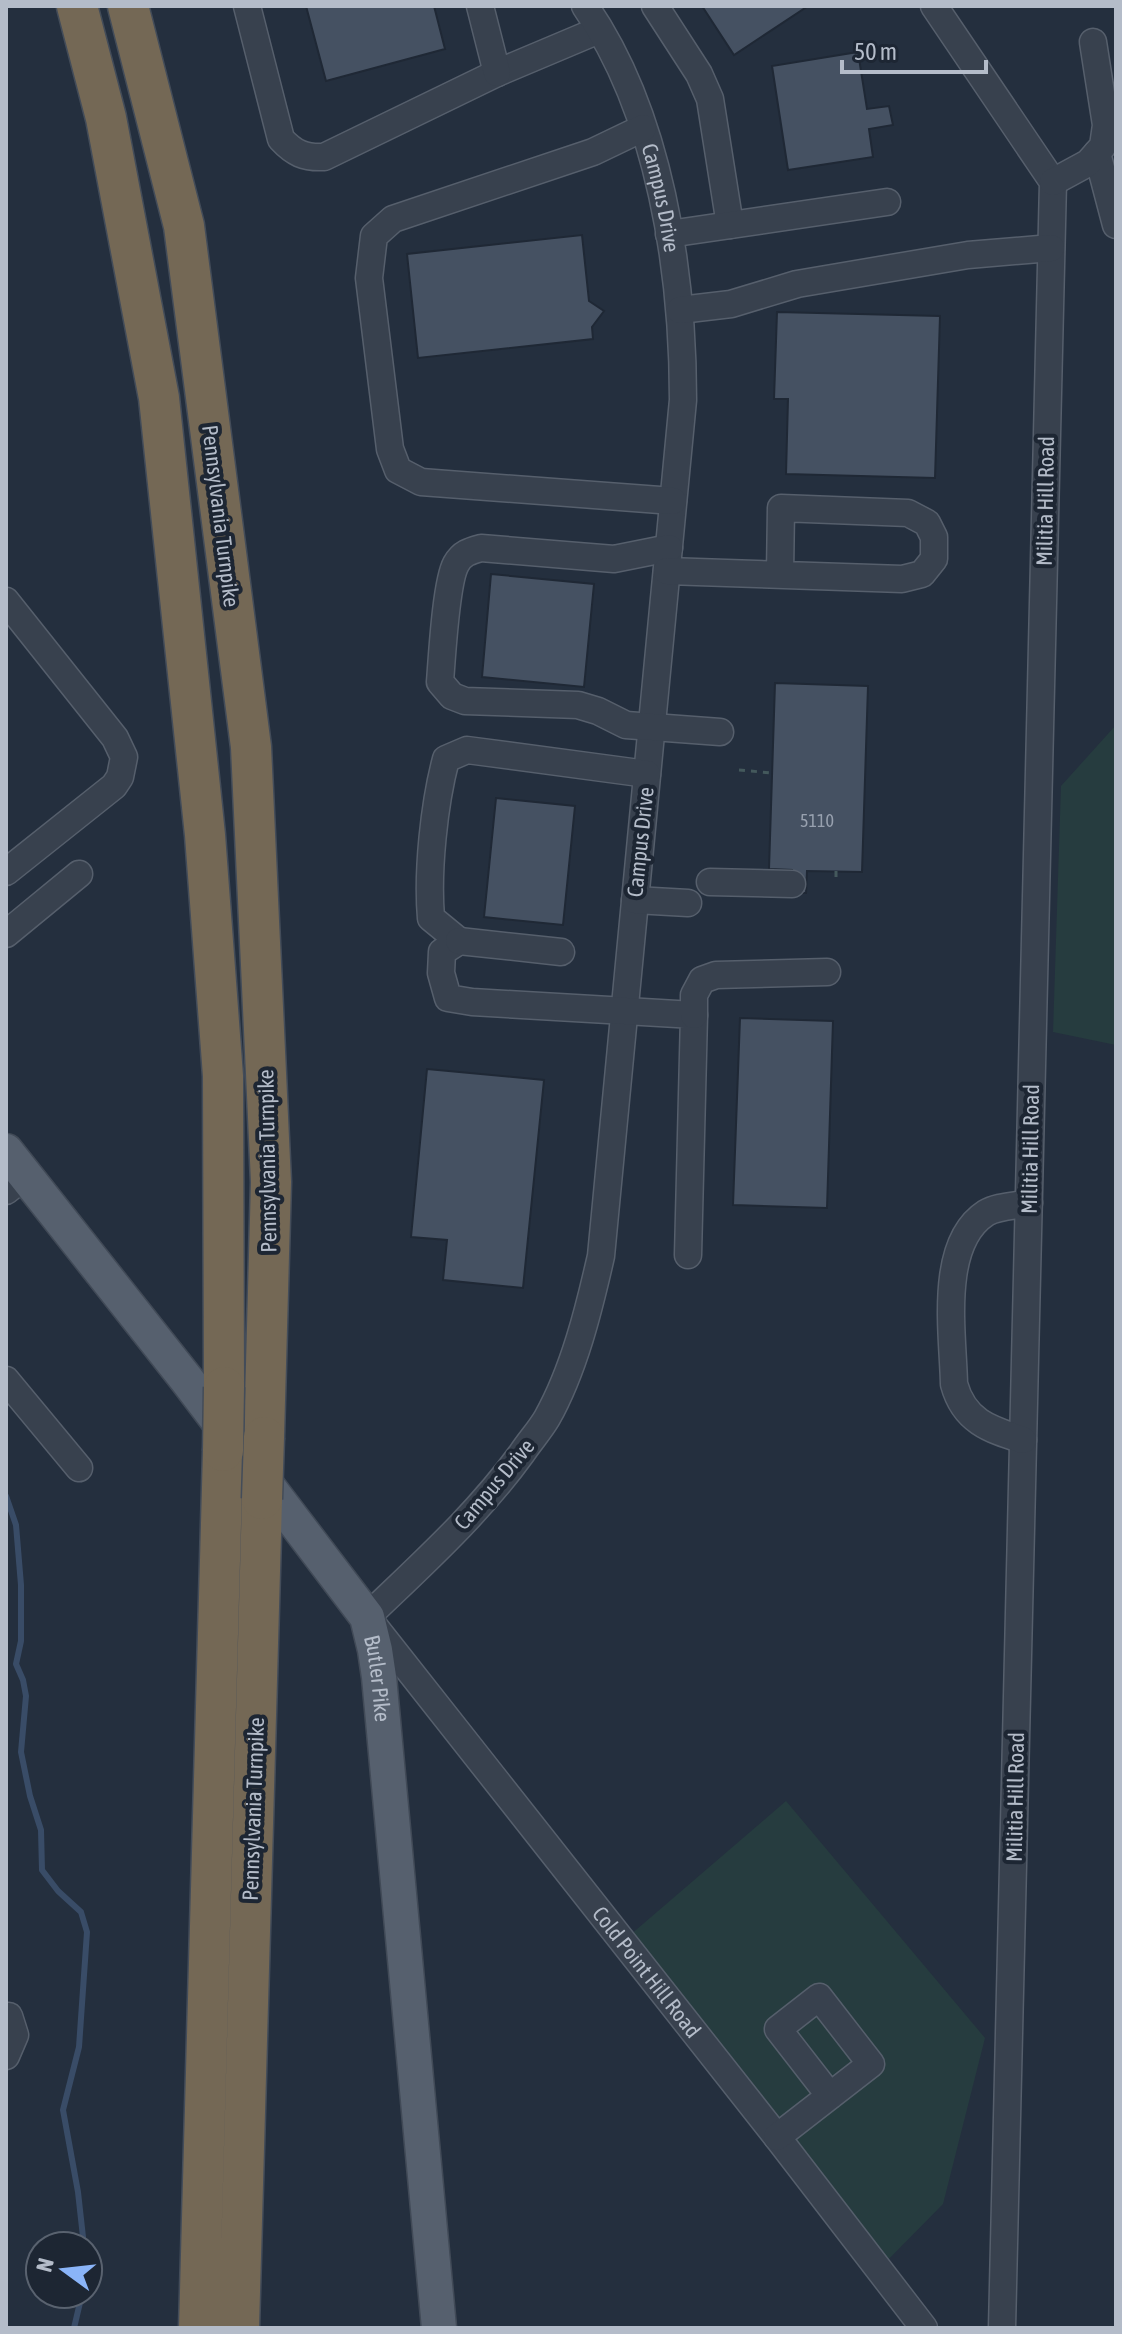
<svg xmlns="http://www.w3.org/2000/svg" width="1122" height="2334" font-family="'Asap Condensed',sans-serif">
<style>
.green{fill:#263c3f}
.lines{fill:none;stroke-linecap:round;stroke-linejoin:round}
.stream{stroke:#394c67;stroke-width:6}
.building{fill:#455162;stroke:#1f2835;stroke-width:2}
.minor-casing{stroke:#565f6c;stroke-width:29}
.major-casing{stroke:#414a57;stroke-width:37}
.highway-casing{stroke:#434c59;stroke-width:43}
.path{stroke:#44595c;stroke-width:3;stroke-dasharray:6 6;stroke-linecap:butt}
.minor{stroke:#38414e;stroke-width:26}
.major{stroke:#56606e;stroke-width:34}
.highway{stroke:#746855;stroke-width:40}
.highway-bridge-casing{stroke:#434c59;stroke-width:43;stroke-linecap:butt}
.highway-bridge{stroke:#746855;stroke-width:40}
.labels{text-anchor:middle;stroke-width:8;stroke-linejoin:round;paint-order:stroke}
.number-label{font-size:18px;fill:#98a1af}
.street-label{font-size:22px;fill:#b4bcc9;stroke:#1d2633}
</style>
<rect width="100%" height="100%" fill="#242f3e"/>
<path class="green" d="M1116 725V1045L1053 1032 1061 786Z
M786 1801 985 2038 943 2204 879 2269 622 1942Z"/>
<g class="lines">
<path class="stream" d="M6 1496 16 1525 21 1585V1641L16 1664 23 1680 26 1696 21 1752 30 1796 41 1830 42 1870 58 1891 81 1912 87 1932 79 2047 63 2110 78 2192 84 2246
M74 2328 82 2294"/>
</g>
<path class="building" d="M306 6H434L445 49 326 81Z
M702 6H808L734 55Z
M858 52 867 109 889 106 893 125 869 129 873 157 788 170 772 66Z
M582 235 589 301 604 311 592 327 593 339 418 358 407 254Z
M777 312 940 316 935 478 786 474 788 399H774Z
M491 574 594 584 584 687 482 677Z
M775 683 868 686 862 872 807 871 806 893H791L792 870 769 869Z
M496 798 575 806 563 925 484 917Z
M740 1018 833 1021 827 1208 733 1205Z
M427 1069 544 1080 523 1288 443 1280 447 1240 411 1237Z"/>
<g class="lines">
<defs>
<g id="minor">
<path d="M247 6 281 139C294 153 304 158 324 157L497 73 599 30"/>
<path d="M480 6 497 73"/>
<path id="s1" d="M585 6C660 114 683 271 683 400L601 1256C589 1309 574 1370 547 1418 540 1430 530 1441 522 1453 478 1514 421 1565 367 1617L777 2137 924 2328"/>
<path d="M655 6 699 74 710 99 730 225"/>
<path d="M934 6 1053 182 1002 2328"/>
<path d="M643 128 593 152 393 219 374 236 369 278 390 449 398 470 421 482 673 501"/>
<path d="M1097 153 1116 225"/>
<path d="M1053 182 1088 163 1103 146 1106 125 1093 42"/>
<path d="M669 234 887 202"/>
<path d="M680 310 731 304 797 284 968 255 1051 248"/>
<path d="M669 548 614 559 481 548C470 551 462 553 456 564 446 582 442 657 440 682L452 696 465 701 578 705 598 711 626 725 720 732"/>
<path d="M667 571 902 579 922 574 934 559V537L927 523 908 513 781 508 780 574"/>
<path d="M6 601 115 738 124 757 120 777 114 786 6 872"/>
<path d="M647 774 467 750 446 759C434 804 427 872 431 918L459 941 442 952 441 973 448 998 472 1002 694 1015 688 1255"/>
<path d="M710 882 792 884"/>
<path d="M635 900 688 903"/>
<path d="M6 934 79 874"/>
<path d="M459 941 561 952"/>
<path d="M694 1015V995L702 980 716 975 827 972"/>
<path d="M6 1191 26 1175"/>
<path d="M6 1380 79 1468"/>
<path d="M1023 1440C989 1429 964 1421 954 1384 953 1334 938 1244 986 1213 997 1206 1016 1206 1029 1203"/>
<path d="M6 2016H9L15 2035 6 2056"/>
<path d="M777 2137 871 2064 819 1997 778 2029 830 2096"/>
</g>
<g id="major">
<path id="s2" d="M6 1151 187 1380 367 1617 375 1650 379 1677 439 2328"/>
</g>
<path id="highway" d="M77 6 106 118 159 398 205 835 223 1076 224 1387
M128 6 184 226 251 747 271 1182 264 1437
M199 2328 223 1451
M239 2328 262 1499"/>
</defs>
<use href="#minor" class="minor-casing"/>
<use href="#major" class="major-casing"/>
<use href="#highway" class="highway-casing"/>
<path class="path" d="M739 770 772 773
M836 871V882"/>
<use href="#minor" class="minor"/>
<use href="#major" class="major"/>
<use href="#highway" class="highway"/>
<defs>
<path id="highway-bridge" d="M223 1451 224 1387
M262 1499 264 1437"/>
</defs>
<use href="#highway-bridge" class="highway-bridge-casing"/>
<use href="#highway-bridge" class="highway-bridge"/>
</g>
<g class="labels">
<g class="number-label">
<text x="817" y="827">5110</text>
</g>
<g class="street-label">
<text dy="8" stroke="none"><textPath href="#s1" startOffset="208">Campus Drive</textPath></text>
<text transform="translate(1045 501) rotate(-89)" y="8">Militia Hill Road</text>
<text transform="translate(221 516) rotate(83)" y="8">Pennsylvania Turnpike</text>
<text transform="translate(640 842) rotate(-84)" y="8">Campus Drive</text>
<text transform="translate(1030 1149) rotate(-89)" y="8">Militia Hill Road</text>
<text transform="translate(267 1161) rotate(-91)" y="8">Pennsylvania Turnpike</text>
<text transform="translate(494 1484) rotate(-50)" y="8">Campus Drive</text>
<text dy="8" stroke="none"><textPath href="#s2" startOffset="652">Butler Pike</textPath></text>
<text transform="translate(1015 1797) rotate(-89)" y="8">Militia Hill Road</text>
<text transform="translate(253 1809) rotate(-88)" y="8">Pennsylvania Turnpike</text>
<text dy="8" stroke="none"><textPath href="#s1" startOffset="2164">Cold Point Hill Road</textPath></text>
</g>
</g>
<rect width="1122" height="2334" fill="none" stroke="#b4bcc9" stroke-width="16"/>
<g transform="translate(64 2270) rotate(285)"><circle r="38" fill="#1d2633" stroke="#59626f" stroke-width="2"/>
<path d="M0-6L14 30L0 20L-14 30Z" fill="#8ab4f8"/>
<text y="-12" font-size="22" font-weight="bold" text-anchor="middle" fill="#b4bcc9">N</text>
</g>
<path d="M842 60v12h144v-12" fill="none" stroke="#b4bcc9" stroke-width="4"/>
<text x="854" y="60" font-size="24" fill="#b4bcc9" stroke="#1d2633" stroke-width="6" paint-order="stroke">50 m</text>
</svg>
